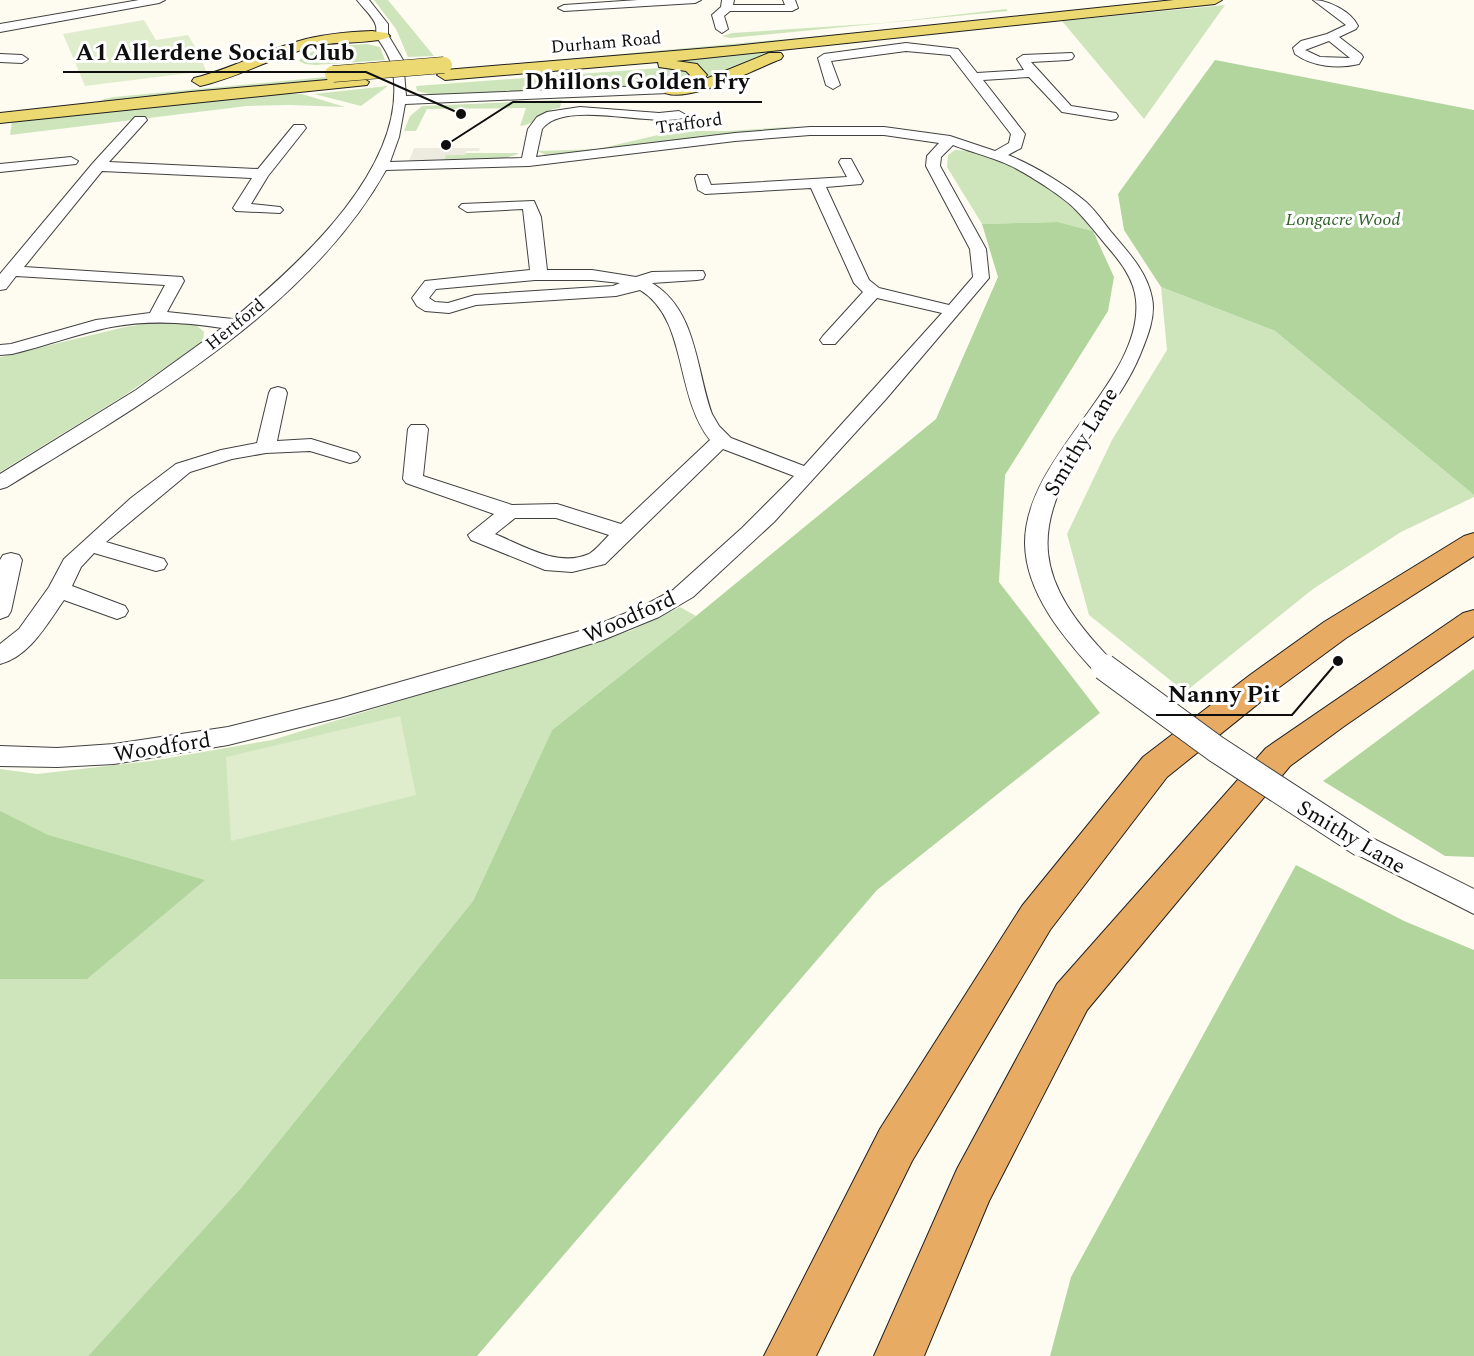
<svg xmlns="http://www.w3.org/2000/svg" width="1474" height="1356" font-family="Spectral,serif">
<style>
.green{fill:#cee5bc}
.forest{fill:#b1d59d}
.pitch{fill:#dfedcd}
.plaza{fill:#edebdf}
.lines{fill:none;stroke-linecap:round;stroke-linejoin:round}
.minor-casing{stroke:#414141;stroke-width:2}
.major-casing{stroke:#1f1f1f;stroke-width:2}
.highway-casing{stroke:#1f1f1f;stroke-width:2}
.minor{fill:#fff;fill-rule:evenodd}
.major{fill:#edd971;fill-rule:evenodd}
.highway{fill:#e8ab64;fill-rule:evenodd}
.minor-bridge-casing{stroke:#414141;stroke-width:28;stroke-linecap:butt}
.major-bridge-casing{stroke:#1f1f1f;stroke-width:17;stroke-linecap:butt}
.minor-bridge{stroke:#fff;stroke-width:26}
.major-bridge{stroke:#edd971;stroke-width:16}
.labels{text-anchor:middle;stroke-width:6;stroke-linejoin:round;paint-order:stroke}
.far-street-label{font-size:18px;fill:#0e0e0e;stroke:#fff}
.far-park-label{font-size:18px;font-style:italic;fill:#2b6024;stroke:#fff}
.street-label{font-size:22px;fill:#0e0e0e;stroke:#fff}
.leader{fill:none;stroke:#0e0e0e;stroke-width:2}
.callout-dot{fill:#0e0e0e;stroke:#fff;stroke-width:2}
.callout-label{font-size:24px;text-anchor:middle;font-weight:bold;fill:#0e0e0e;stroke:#fff;stroke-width:6;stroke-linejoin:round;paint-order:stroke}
</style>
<rect width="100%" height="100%" fill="#fefcf0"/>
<path class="green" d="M374 0H388L434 56 408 57 396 29Z
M1225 5 1144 119 1062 21Z
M1006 9 1008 11 730 38 722 36 732 33 883 23Z
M897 29 778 43 541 65 513 64Z
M367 44 380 47 385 60 315 65 305 64 299 61C308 46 350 45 367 44Z
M779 50 781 51 749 62 699 85 705 75C700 63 686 62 674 60Z
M673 67H682L691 74 689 80 669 84 434 95 417 91 416 86Z
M358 74 359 79 109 102 100 100 114 97Z
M388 86 361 106 314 94Z
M266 94H302L345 107 289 105 247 106 10 135 12 121Z
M562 100 560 108C544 108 536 125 520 126L526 108 427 109 416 131H404L410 116 422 106Z
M800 126 599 152 547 156 538 151 598 149 675 131H729Z
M955 150C1005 151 1065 191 1093 231L1058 222 982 224 947 167 948 155Z
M465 153H518V154L502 159 443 161 446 155H464Z
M1161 287 1275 331 1474 495V497L1401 532 1313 589 1185 692 1089 615 1067 534 1112 440 1167 350Z
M160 322 194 323 204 332 203 342 122 397 0 472V357L125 327Z
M680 607 696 616 552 730 473 901 241 1188 88 1356H0V769L37 774 151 761 272 740 630 631Z"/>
<path class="forest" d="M1215 60 1474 110V495L1275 331 1161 287 1124 230 1118 194Z
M1058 222 1093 231 1114 277 1108 311 1005 475 999 582 1100 713 877 890 477 1356H88L241 1188 473 901 552 730 696 616 936 419 998 277 982 224Z
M1474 669V857L1445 856 1323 781Z
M0 811 48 835 205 880 87 979H0Z
M1296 865 1404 921 1474 950V1356H1050L1071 1277Z"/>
<path class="pitch" d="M144 20 156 40 188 35 200 55 206 71 85 86 63 34Z
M400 716 416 795 231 841 226 757Z"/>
<path class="plaza" d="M414 148H480L479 151H466L465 155H446L443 161H409Z"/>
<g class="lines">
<defs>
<path id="minor" d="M139 0H165L159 3 0 32V24Z
M357 0H369L388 24V35L403 60 406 96 668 85 675 89 668 93 405 104 399 137 390 162 522 158 528 129 537 117 547 112 580 107 659 113 679 111 686 115 684 118C648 127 565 99 542 129L536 157 735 133 810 127H884L950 136 995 151 1009 143 1011 134 950 55 906 51 831 61 840 85 833 89 826 85 818 58 824 54 906 43 958 49 977 73 1024 70 1017 59 1023 55 1072 53 1074 56 1072 59 1068 60 1031 62 1071 106 1116 113 1118 116 1116 119 1111 120 1062 112 1029 77 983 80 1025 134 1021 148 1008 155C1033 165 1065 184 1086 202 1096 211 1104 223 1112 233 1129 253 1147 272 1152 298 1156 317 1147 338 1140 355 1128 384 1108 410 1090 436 1027 531 1034 580 1112 661L1116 667 1112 673 1104 675 1096 673C1064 638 1026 594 1025 544 1024 456 1144 381 1136 300 1134 278 1119 260 1106 245 1096 233 1087 221 1076 210 1065 198 1032 177 1017 169 997 158 973 153 953 145L941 157 940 166 986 249 989 278 886 399 774 522 693 597 659 617 603 640 545 658 340 717 228 745 114 764 57 767 0 766V746L57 748 114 744 228 727 340 699 587 629 643 606 673 590 742 528 794 476 723 449 605 564 572 572 545 570 471 540 468 535 494 514 406 483 403 479 408 429 411 425H425L428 429 423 476 512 505 557 504 621 524 710 440C674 394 688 319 640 290L616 296 476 305 449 313 425 311 417 306 412 298 425 281 530 270 523 209 467 212 459 207 462 204 534 201 541 217 547 270H592L636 277 652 272 703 271 705 275 703 279 697 280 652 283C697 310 696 370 712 414L719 426 731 438 804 466 942 313 877 298 835 344H823L820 340 823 336 863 292 854 283 811 188 705 194 698 190 695 178 697 175H707L711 185 847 177 839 162 841 159H851L863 181 861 184 826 187 869 280 879 288 949 305 973 277 970 249 926 166 927 156 939 143 884 135H810L735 141 529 166 386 170C308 310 139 406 7 487L0 489V474L136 390 222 328C185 322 148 320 111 327 77 334 45 346 12 354L0 355V345L11 344 96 320 150 313 165 285 16 276 6 289 0 290V274L93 163 135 117H145L147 120 109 162 258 169 294 125H304L306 128 268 176 251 204 280 207 283 210 280 213 236 211 233 208 252 178 102 171 24 267 182 277 184 281 167 312 233 319C299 264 412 164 392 67 389 55 384 48 378 39 375 34 377 31 376 26 374 17 362 7 357 0ZM535 280H592L620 283 613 286 475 295 448 303 435 302 429 298 436 289ZM515 518H556L609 535C603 541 596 550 589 554 558 568 522 545 495 534Z
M638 0H701L695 3 564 11 558 8 564 5Z
M722 0H734L733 5H785L783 0H795L798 8 792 11H730L724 16 728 29 722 33 716 29 712 15 721 7Z
M1313 0C1328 0 1351 11 1358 26L1356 29 1339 37 1361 54 1363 57 1359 64C1338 69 1313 67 1295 54L1293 48 1301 41 1327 34 1346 25ZM1329 41 1350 58 1320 57 1305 50Z
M0 54 22 55 28 59 22 63 0 62Z
M71 157 78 161 76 164 0 172V164Z
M278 387 285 389 287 393 277 441 311 439 357 453 360 457 357 461 350 463 310 451 266 453 232 459 190 472 106 542 164 559 167 564 164 569 156 571 94 553 81 567 72 586 125 606 128 611 125 616 117 619 64 600C47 624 30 656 0 664V644L19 629 49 587 64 559 131 498 176 464 221 450 257 443 269 393 271 389Z
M11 553 19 555 22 560 11 611 8 616 0 619V560L3 555Z
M1362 833 1474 889V914L1352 852 1348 844 1352 836Z"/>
<path id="major" d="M1174 0H1222L1215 4 676 61 697 64 707 75 703 80 769 53H781L783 56 781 59C759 67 677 110 660 89L662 86 684 80 690 75 686 71 659 67 658 62 445 80 437 75 445 70 734 46Z
M372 31 387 33 390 36C383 43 340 42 327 44 283 51 244 76 200 86L192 81 194 78C231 69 263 51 299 41 323 34 347 32 372 31Z
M361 77 369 82 367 85 0 123V113L191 92Z"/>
<path id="highway" d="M1474 533V556L1346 638 1274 691 1167 777 1050 930 912 1161 816 1356H764L880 1129 1022 906 1143 757 1250 675 1324 622 1464 536Z
M1474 610V636L1343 727 1290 766 1087 1010 989 1201 924 1356H874L957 1169 1057 984 1266 748 1463 613Z"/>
</defs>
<use href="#minor" class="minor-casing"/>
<use href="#major" class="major-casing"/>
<use href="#highway" class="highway-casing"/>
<use href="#minor" class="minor"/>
<use href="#major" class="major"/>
<use href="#highway" class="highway"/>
<defs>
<path id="minor-bridge" d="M1104 667 1216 749 1362 844"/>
<path id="major-bridge" d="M333 74 444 65"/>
</defs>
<use href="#minor-bridge" class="minor-bridge-casing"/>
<use href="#major-bridge" class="major-bridge-casing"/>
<use href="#minor-bridge" class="minor-bridge"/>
<use href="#major-bridge" class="major-bridge"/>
</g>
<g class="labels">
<g class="far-street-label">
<text transform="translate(606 42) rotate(-5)" y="6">Durham Road</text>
<text transform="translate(689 123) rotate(-8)" y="6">Trafford</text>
<text transform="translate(235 324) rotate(-39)" y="6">Hertford</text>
</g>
<g class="far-park-label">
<text x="1343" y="225">Longacre Wood</text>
</g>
<g class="street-label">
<text transform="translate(1080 441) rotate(-59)" y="8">Smithy Lane</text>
<text transform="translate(629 616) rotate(-24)" y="8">Woodford</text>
<text transform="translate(162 746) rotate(-9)" y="8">Woodford</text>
<text transform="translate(1352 836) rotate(31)" y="8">Smithy Lane</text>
</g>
</g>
<path class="leader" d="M461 114L366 72H63M446 145L513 102H762M1338 661L1292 715H1156"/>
<g class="callout-dot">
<circle cx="461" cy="114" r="6"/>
<circle cx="446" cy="145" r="6"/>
<circle cx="1338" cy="661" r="6"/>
</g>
<g class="callout-label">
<text x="215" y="60">A1 Allerdene Social Club</text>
<text x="637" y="89">Dhillons Golden Fry</text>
<text x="1224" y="702">Nanny Pit</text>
</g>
</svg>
